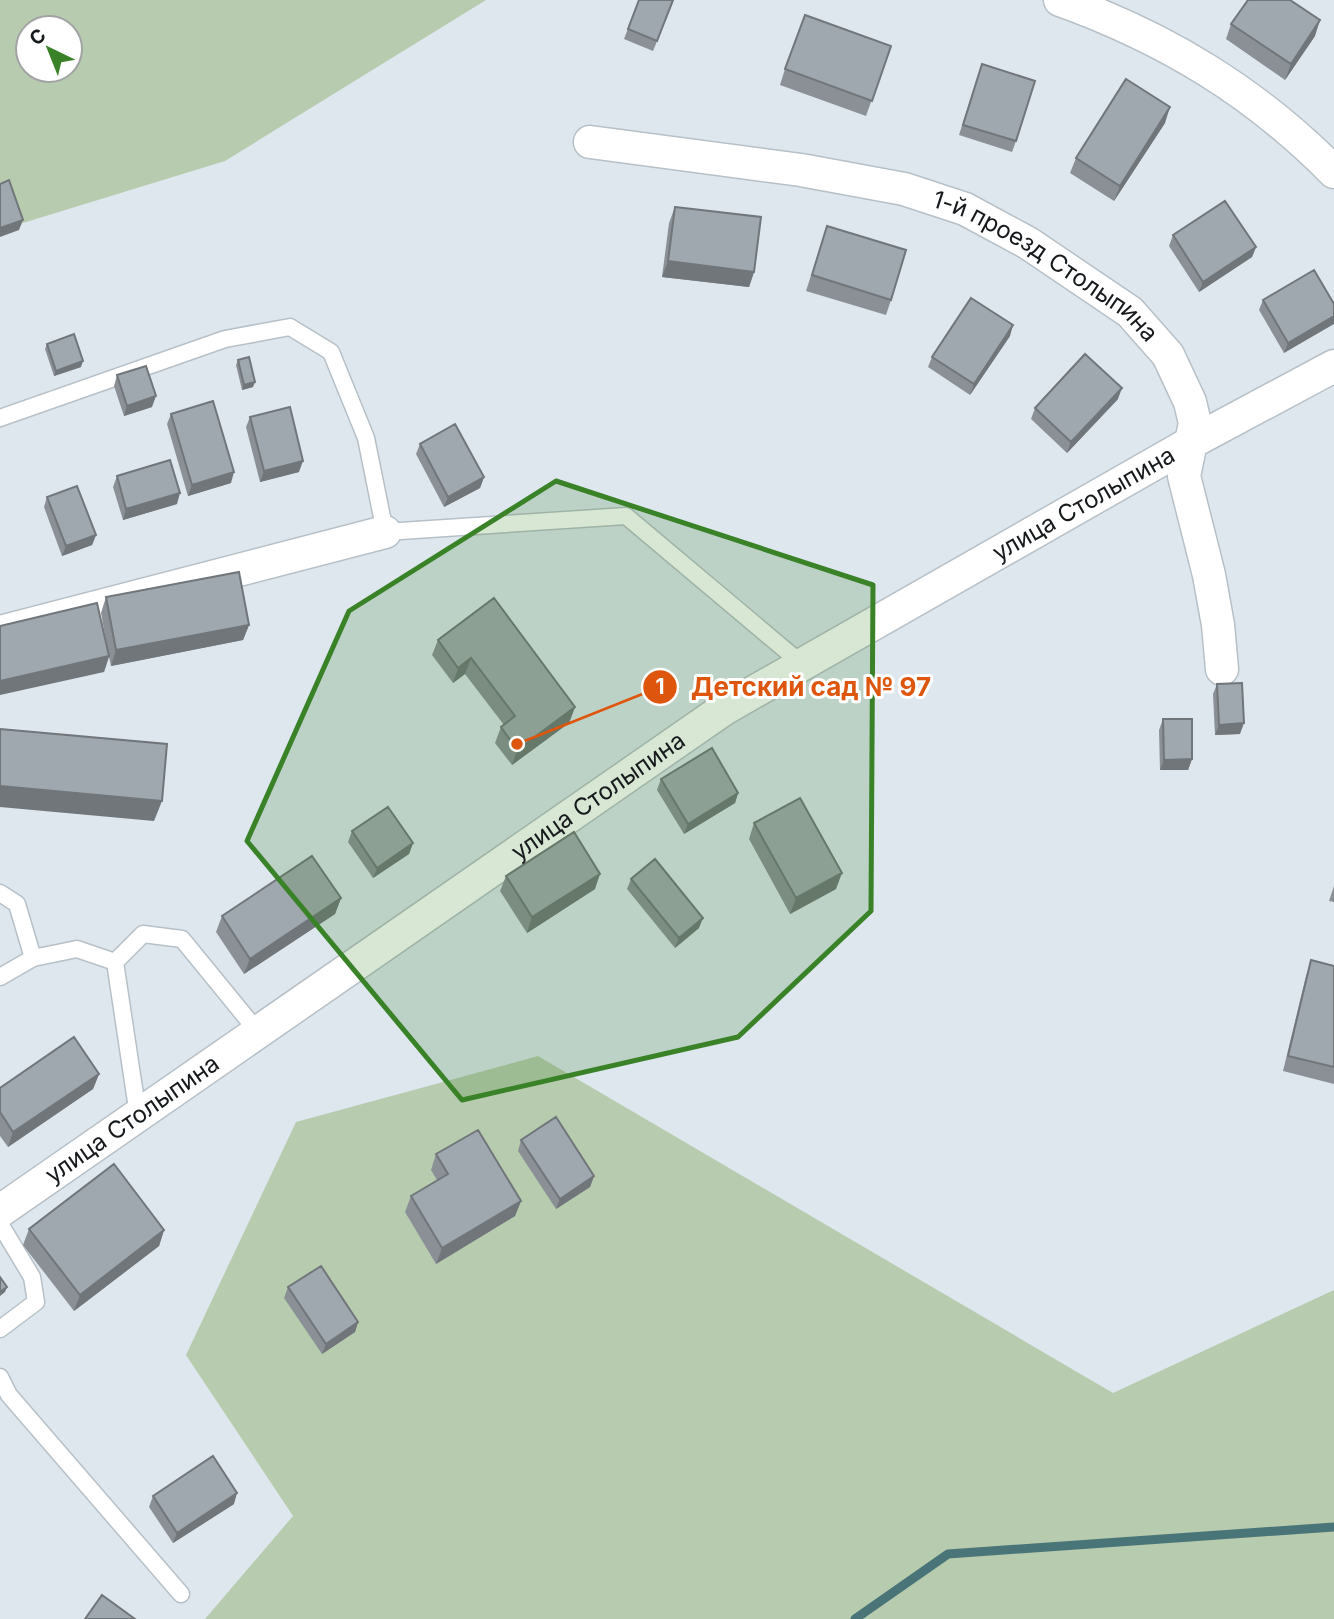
<svg xmlns="http://www.w3.org/2000/svg" width="1334" height="1619" font-family="Inter,sans-serif">
<style>
.green{fill:#b7cbae;fill-rule:evenodd}
.lines{fill:none;stroke-linecap:round;stroke-linejoin:round}
.stream{stroke:#4a7578;stroke-width:9}
.lane-casing{stroke:#b7c0c6;stroke-width:19}
.street-casing{stroke:#b7c0c6;stroke-width:35}
.lane{stroke:#fff;stroke-width:16}
.street{stroke:#fff;stroke-width:32}
.wall{fill:#8a9096}
.shaded-wall{fill:#70767a}
.building{fill:#a0a8af;stroke:#70767a;stroke-width:2}
.marked{fill:#3a8228;fill-opacity:0.2;stroke:#3a8228;stroke-width:5;stroke-linejoin:round}
.labels{text-anchor:middle;stroke-width:6;stroke-linejoin:round;paint-order:stroke}
.street-label{font-size:24px;fill:#161a1c;stroke:#fff}
.leader{fill:none;stroke:#de560d;stroke-width:2.5}
.callout-dot{fill:#de560d;stroke:#fff;stroke-width:2.5}
.mark-label{font-size:21px;text-anchor:middle;font-weight:bold;fill:#fff}
.callout-label{font-size:26px;text-anchor:middle;font-weight:bold;fill:#de560d;stroke:#fff;stroke-width:6;stroke-linejoin:round;paint-order:stroke}
</style>
<rect width="100%" height="100%" fill="#dee7ee"/>
<path class="green" d="M0 0H486L225 161 0 230ZM28 28H70V70H28Z
M538 1056 1113 1393 1334 1290V1619H205L293 1516 186 1355 296 1122Z"/>
<g class="lines">
<path class="stream" d="M855 1619 948 1554 1334 1527"/>
<defs>
<path id="lane" d="M0 418 225 339 290 327 331 352 366 438 385 532 626 516 802 664
M0 893 17 904 33 958
M115 962 143 934 182 939 258 1032
M0 977 33 958 77 949 115 962 138 1115
M0 1224 32 1277 36 1302 0 1329
M0 1377 9 1395 181 1594"/>
<g id="street">
<path d="M1060 0C1166 38 1255 92 1334 172"/>
<path id="s1" d="M590 142 801 170 904 189 965 209 1028 243 1130 312 1168 355 1190 402 1195 423 1184 476 1209 575 1218 625 1222 669"/>
<path d="M0 632 385 532"/>
<path id="s2" d="M0 1211 724 709 1194 441 1334 366"/>
</g>
</defs>
<use href="#lane" class="lane-casing"/>
<use href="#street" class="street-casing"/>
<use href="#lane" class="lane"/>
<use href="#street" class="street"/>
</g>
<path class="wall" d="M639 0H674L653 51 624 39Z
M1231 24 1315 36 1285 80 1226 39Z
M891 46 866 116 780 85 785 69Z
M978 75 1016 141 1012 152 959 135Z
M1165 123 1114 201 1070 173 1076 158Z
M675 207 754 272 749 287 662 277 669 223Z
M827 226 891 300 886 315 806 291Z
M1173 235 1256 247 1252 257 1199 292 1169 246Z
M1263 300 1334 304 1284 353 1259 310Z
M1010 336 970 395 928 367 932 357Z
M47 344 81 367 54 376 45 349Z
M238 360 253 387 242 390 236 365Z
M117 375 152 407 124 416 114 386Z
M1118 399 1067 453 1031 419 1035 408Z
M171 414 231 483 188 496 167 424Z
M250 417 299 472 260 482 246 427Z
M420 444 484 477 480 488 444 507 416 454Z
M117 476 177 504 123 520 113 487Z
M47 497 96 535 92 545 62 556 44 507Z
M106 597 249 625 243 640 111 666 109 657 104 672 107 646 101 613Z
M438 640 575 707 569 723 512 765 495 743 501 727 504 725 465 674 453 683 432 655Z
M1217 684 1240 734 1215 735 1213 694Z
M1163 719 1192 759 1188 770H1160L1159 730Z
M661 779 738 793 735 803 684 834 657 790Z
M754 823 836 889 790 914 749 839Z
M352 831 413 843 409 854 373 878 348 842Z
M506 876 595 889 527 933 500 891Z
M631 879 699 928 675 948 627 889Z
M1334 886V902L1329 901Z
M341 898 335 914 244 974 216 932 222 916Z
M1311 960 1334 966V1084L1283 1071 1306 976Z
M99 1074 93 1089 8 1147 0 1136V1088Z
M521 1140 594 1176 590 1187 556 1209 518 1151Z
M436 1154 521 1201 515 1216 436 1264 405 1212 411 1196 437 1180 431 1170Z
M29 1229 164 1230 159 1246 74 1311 23 1245Z
M288 1287 358 1322 355 1332 322 1354 284 1298Z
M153 1496 234 1504 173 1543 149 1507Z"/>
<path class="shaded-wall" d="M1320 20 1315 36 1285 80 1291 64Z
M1170 107 1165 123 1114 201 1120 186Z
M23 220 19 230 0 237V228Z
M1256 247 1252 257 1199 292 1203 282Z
M668 261 754 272 749 287 662 277Z
M1334 316V324L1284 353 1288 343Z
M1013 325 1010 336 970 395 974 384Z
M83 361 81 367 54 376 56 371Z
M255 382 253 387 242 390 244 385Z
M1122 388 1118 399 1067 453 1071 442Z
M156 396 152 407 124 416 127 406Z
M303 461 299 472 260 482 264 471Z
M234 472 231 483 188 496 192 485Z
M484 477 480 488 444 507 448 497Z
M180 493 177 504 123 520 126 509Z
M96 535 92 545 62 556 66 546Z
M249 625 243 640 111 666 116 650Z
M109 656 104 672 0 695V681Z
M471 658 465 674 453 683 458 668Z
M575 707 569 723 512 765 517 750Z
M1244 723 1240 734 1215 735 1219 725Z
M1192 759 1188 770H1160L1164 760Z
M0 786 162 801 154 821 0 807Z
M738 793 735 803 684 834 688 824Z
M413 843 409 854 373 878 377 868Z
M842 873 836 889 790 914 796 898Z
M600 874 595 889 527 933 532 917Z
M341 898 335 914 244 974 250 959Z
M703 918 699 928 675 948 679 938Z
M99 1074 93 1089 8 1147 13 1132Z
M594 1176 590 1187 556 1209 560 1199Z
M521 1201 515 1216 436 1264 442 1248Z
M164 1230 159 1246 74 1311 80 1295Z
M7 1287 5 1292 0 1296V1292Z
M358 1322 355 1332 322 1354 326 1344Z
M237 1493 234 1504 173 1543 177 1533Z"/>
<path class="building" d="M639 0H673L657 41 628 29Z
M1248 0H1290L1320 20 1291 64 1231 24Z
M805 15 891 46 872 101 785 69Z
M982 64 1035 81 1016 141 963 125Z
M1126 79 1170 107 1120 186 1076 158Z
M9 180 23 220 0 228V184Z
M1225 201 1256 247 1203 282 1173 235Z
M675 207 761 217 754 272 668 261Z
M827 226 906 250 891 300 812 275Z
M1314 270 1334 304V316L1288 343 1263 300Z
M971 298 1013 325 974 384 932 357Z
M74 334 83 361 56 371 47 344Z
M1085 354 1122 388 1071 442 1035 408Z
M249 357 255 382 244 385 238 360Z
M146 366 156 396 127 406 117 375Z
M213 401 234 472 192 485 171 414Z
M290 407 303 461 264 471 250 417Z
M455 424 484 477 448 497 420 444Z
M170 460 180 493 126 509 117 476Z
M77 486 96 535 66 546 47 497Z
M239 572 249 625 116 650 106 597Z
M494 598 575 707 517 750 501 727 515 716 471 658 458 668 438 640Z
M97 603 109 656 0 681V626Z
M1242 683 1244 723 1219 725 1217 684Z
M1163 719H1192V759L1164 760Z
M0 729 167 744 162 801 0 786Z
M712 748 738 793 688 824 661 779Z
M800 798 842 873 796 898 754 823Z
M388 807 413 843 377 868 352 831Z
M574 832 600 874 532 917 506 876Z
M312 856 341 898 250 959 222 916Z
M655 859 703 918 679 938 631 879Z
M1311 960 1334 966V1067L1288 1056Z
M74 1037 99 1074 13 1132 0 1112V1088Z
M556 1117 594 1176 560 1199 521 1140Z
M478 1130 521 1201 442 1248 411 1196 448 1174 436 1154Z
M114 1164 164 1230 80 1295 29 1229Z
M321 1266 358 1322 326 1344 288 1287Z
M0 1277 7 1287 0 1292Z
M213 1456 237 1493 177 1533 153 1496Z
M102 1595 135 1619H85Z"/>
<path class="marked" d="M556 481 873 585 871 911 738 1037 462 1100 247 841 349 611Z"/>
<g class="labels">
<g class="street-label">
<text dy="8" stroke="none"><textPath href="#s1" startOffset="480">1-й проезд Столыпина</textPath></text>
<text dy="8" stroke="none"><textPath href="#s2" startOffset="1295">улица Столыпина</textPath></text>
<text dy="8" stroke="none"><textPath href="#s2" startOffset="728">улица Столыпина</textPath></text>
<text dy="8" stroke="none"><textPath href="#s2" startOffset="161">улица Столыпина</textPath></text>
</g>
</g>
<path class="leader" d="M517 744L660 687"/>
<g class="callout-dot">
<circle cx="517" cy="744" r="7"/>
<circle cx="660" cy="687" r="18"/>
</g>
<g class="mark-label">
<text x="660" y="694">1</text>
</g>
<g class="callout-label">
<text x="811" y="696">Детский сад № 97</text>
</g>
<g transform="translate(49 49) rotate(317)"><circle r="33" fill="#ffffff" stroke="#a2a3a4" stroke-width="2"/>
<path d="M0-5L12 26L0 18L-12 26Z" fill="#3a8228"/>
<text y="-10" font-size="19" font-weight="bold" text-anchor="middle" fill="#161a1c">С</text>
</g>
</svg>
